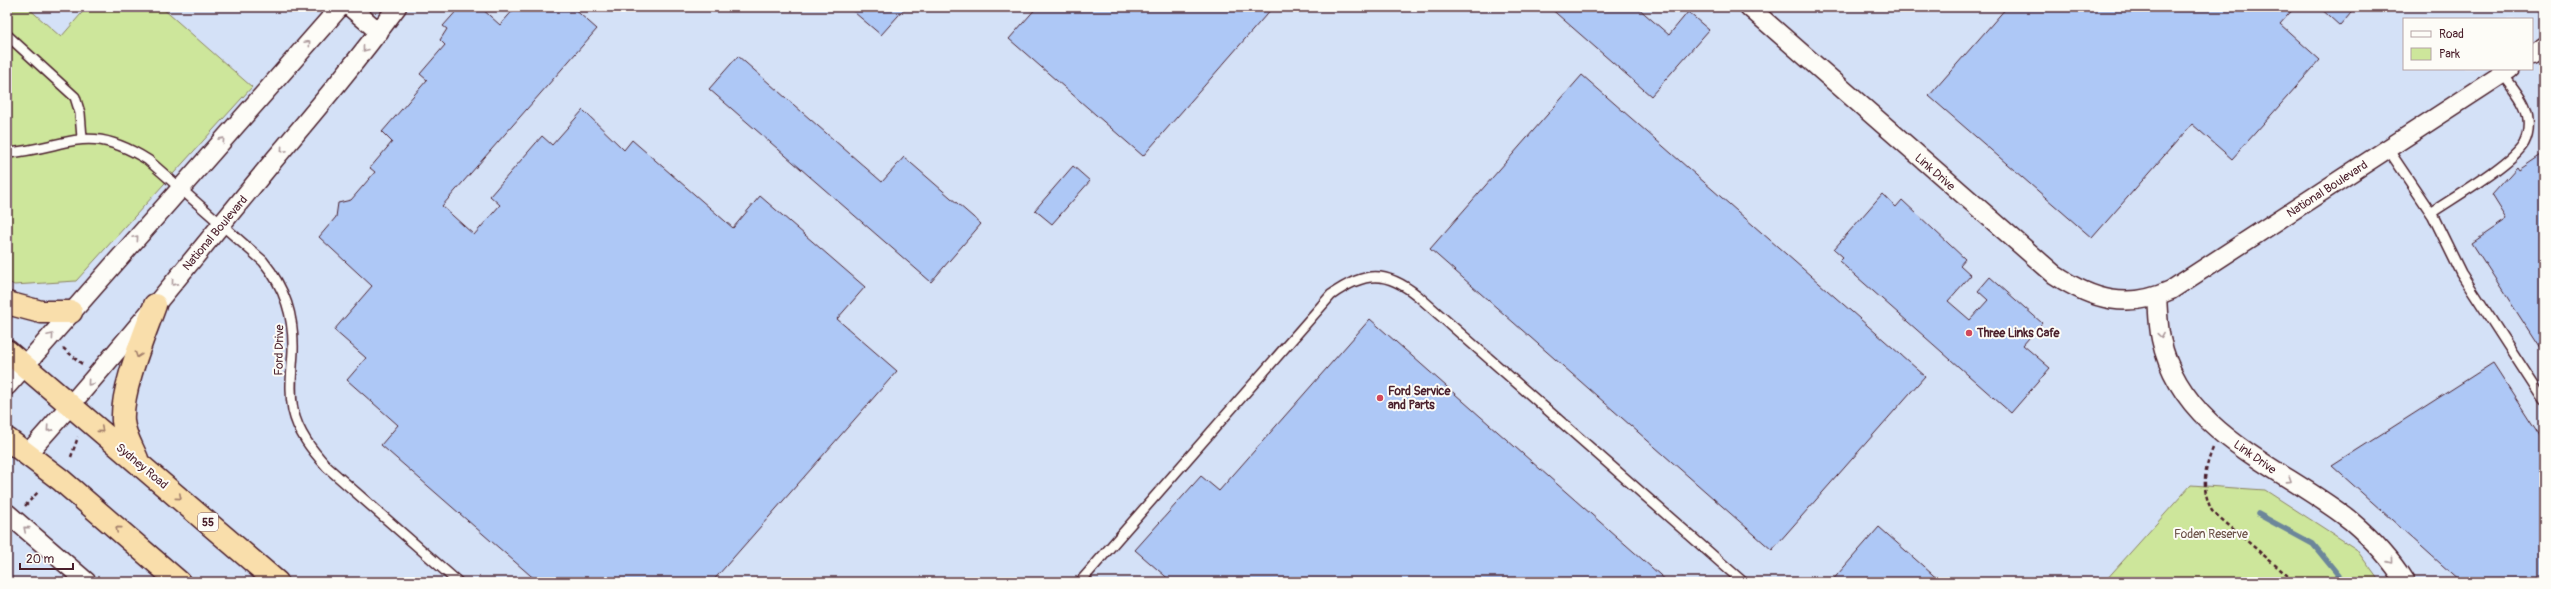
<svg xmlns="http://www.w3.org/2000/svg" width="2551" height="589" font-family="Pangolin,sans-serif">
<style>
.built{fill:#d4e1f7;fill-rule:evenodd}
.green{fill:#cde69b;stroke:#8c8263}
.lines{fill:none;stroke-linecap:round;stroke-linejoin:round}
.stream{stroke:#6c869a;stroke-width:5.5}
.building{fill:#aec8f6;stroke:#4a1f2b}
.lane-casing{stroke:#4a1f2b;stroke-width:12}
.street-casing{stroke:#4a1f2b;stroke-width:21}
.highway-casing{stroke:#4a1f2b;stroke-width:25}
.path{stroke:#4a1f2b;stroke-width:2.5;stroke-dasharray:4 3;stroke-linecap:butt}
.lane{stroke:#fdfcf7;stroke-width:9}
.street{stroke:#fdfcf7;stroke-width:18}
.highway{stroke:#f9deab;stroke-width:22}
.oneway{stroke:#ac999b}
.oneway2{stroke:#a27e6b}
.poi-dot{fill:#d1495b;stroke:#fdfcf7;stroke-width:1.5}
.labels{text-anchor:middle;stroke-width:4;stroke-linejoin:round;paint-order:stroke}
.shield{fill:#fdfcf7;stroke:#806168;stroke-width:1}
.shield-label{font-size:11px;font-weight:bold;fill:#4a1f2b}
.street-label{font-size:12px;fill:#4a1f2b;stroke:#fdfcf7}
.poi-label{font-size:12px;font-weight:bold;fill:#4a1f2b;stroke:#fdfcf7;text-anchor:start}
.park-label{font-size:12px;fill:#6b5147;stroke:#fdfcf7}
</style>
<rect width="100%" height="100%" fill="#e5ecf7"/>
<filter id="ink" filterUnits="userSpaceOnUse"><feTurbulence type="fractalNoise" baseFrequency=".025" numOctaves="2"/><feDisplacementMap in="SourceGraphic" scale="8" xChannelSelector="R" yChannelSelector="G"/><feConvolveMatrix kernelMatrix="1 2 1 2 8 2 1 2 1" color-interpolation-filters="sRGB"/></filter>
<g filter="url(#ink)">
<path class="built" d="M7 7H2544V582H7ZM2404 19H2532V69H2404Z"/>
<path class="green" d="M7 7H27L61 37 87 7H161L252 87 76 281 14 285 7 281Z
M2191 485 2265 490 2356 549 2380 582H2104Z"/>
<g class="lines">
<path class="stream" d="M2258 514 2313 544 2344 582"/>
</g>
<path class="building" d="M460 7H480L500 25 516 7H572L597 29 442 206 474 235 500 205 490 196 542 136 552 145 583 110 624 150 632 140 733 228 760 196 865 287 837 319 897 371 712 582H538L381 445 398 425 347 380 366 358 334 330 372 286 319 237 336 217 338 203 351 200 375 172 370 168 392 142 382 132 427 80 420 74 445 45 440 40 447 29 443 26Z
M848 7H906L881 35Z
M1037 7H1273L1143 156 1009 39Z
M1549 7H1637L1669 35 1688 12 1709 30 1651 96Z
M2007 7H2295L2280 24 2320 60 2232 159 2192 124 2092 238 1929 96Z
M2319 7H2356L2340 26Z
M738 56 882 182 904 157 981 224 931 282 709 89Z
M1582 75 1925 376 1772 550 1430 249Z
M2544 153V354L2472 243 2507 219 2492 195 2517 167 2519 170Z
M1073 166 1090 181 1052 224 1035 210Z
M1882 194 1896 207 1902 200 1965 259 1960 265 1971 275 1948 301 1970 320 1988 300 1978 291 1990 277 2042 323 2023 345 2050 368 2011 413 1839 261 1843 257 1834 249Z
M1370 319 1668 582H1172L1135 550 1201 476 1219 491Z
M2493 363 2544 442V582H2461L2332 466Z
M1879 527 1941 582H1831Z"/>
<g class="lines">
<defs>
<path id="lane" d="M7 35 75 97 80 113 82 138
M2388 149 2433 216 2461 273 2544 401
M7 153C70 148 85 121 148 160L263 261C285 288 294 316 293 351 292 371 289 390 293 410 298 433 312 450 327 467L458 582
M2431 213C2453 198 2512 164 2524 143 2528 135 2529 127 2528 119 2527 103 2512 87 2503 74
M1080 582 1331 295C1365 271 1386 270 1418 296L1743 582"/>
<path id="street" d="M350 7 379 32
M1749 7 2055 275C2093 300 2128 310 2171 290L2510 69
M2532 55 2544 47
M2157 296C2158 310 2158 325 2161 339 2181 434 2283 467 2351 521 2371 538 2391 559 2405 582
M7 386 340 7
M27 454C113 359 193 259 274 160 316 110 358 60 397 7
M7 513 87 582"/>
<path id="highway" d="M7 303 41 312H71
M7 351 277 582
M7 439 61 480 179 582
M137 459C132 447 124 434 123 421 121 389 144 336 155 305"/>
</defs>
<use href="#lane" class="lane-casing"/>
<use href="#street" class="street-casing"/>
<use href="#highway" class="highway-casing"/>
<path class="path" d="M63 348 82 364
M2213 448C2204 470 2201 489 2212 511L2295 582
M71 457 78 437
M25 506 39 491"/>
<use href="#lane" class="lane"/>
<use href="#street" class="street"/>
<use href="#highway" class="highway"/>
</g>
<defs><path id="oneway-chevron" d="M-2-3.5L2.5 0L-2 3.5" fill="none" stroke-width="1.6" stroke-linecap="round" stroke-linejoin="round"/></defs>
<g class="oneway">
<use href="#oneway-chevron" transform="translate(308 43) rotate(-49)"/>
<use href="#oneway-chevron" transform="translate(365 49) rotate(128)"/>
<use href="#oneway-chevron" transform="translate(222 140) rotate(-48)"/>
<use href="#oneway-chevron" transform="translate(283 150) rotate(130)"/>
<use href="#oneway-chevron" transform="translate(136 238) rotate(-49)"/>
<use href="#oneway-chevron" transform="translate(174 283) rotate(130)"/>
<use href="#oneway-chevron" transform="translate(2161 335) rotate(81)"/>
<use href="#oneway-chevron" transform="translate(51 336) rotate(-50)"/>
<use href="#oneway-chevron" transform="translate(90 383) rotate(131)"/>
<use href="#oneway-chevron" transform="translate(49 429) rotate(132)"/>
<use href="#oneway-chevron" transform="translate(2289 480) rotate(33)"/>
<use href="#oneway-chevron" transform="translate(26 529) rotate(-139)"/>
<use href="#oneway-chevron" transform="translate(2390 561) rotate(51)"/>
</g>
<g class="oneway2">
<use href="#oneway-chevron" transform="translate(138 355) rotate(109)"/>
<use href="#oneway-chevron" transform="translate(101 430) rotate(40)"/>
<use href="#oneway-chevron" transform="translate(179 497) rotate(41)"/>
<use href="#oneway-chevron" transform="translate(118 529) rotate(-139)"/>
</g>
</g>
<g class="poi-dot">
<circle cx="1969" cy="333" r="4"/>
<circle cx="1380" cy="398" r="4"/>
</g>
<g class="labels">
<rect class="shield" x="198" y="513" width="20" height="18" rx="3"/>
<g class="shield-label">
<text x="208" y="526">55</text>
</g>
<g class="street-label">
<text transform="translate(1935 172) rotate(41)" y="4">Link Drive</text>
<text transform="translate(2327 189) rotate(-33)" y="4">National Boulevard</text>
<text transform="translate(215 233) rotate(-50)" y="4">National Boulevard</text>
<text transform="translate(279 350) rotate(-89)" y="4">Ford Drive</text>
<text transform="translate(2255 457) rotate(35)" y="4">Link Drive</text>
<text transform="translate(142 466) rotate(40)" y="4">Sydney Road</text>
</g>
<g class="poi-label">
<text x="1977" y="337">Three Links Cafe</text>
<text x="1388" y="395">Ford Service<tspan x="1388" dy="14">and Parts</tspan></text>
</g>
<g class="park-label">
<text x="2211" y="538">Foden Reserve</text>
</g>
</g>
<rect width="2551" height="589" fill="none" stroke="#fdfcf7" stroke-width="24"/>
<rect x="12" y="12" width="2527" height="565" fill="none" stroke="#4a1f2b" stroke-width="1.5" filter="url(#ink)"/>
<rect x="2403" y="18" width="130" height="52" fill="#fdfcf7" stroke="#b5a4a5"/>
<rect x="2411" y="31" width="20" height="6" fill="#fdfcf7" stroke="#b5a4a5"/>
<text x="2439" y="38" font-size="12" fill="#4a1f2b">Road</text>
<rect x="2411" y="48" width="20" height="12" fill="#cde69b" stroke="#b5a4a5"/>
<text x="2439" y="58" font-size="12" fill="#4a1f2b">Park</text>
<path d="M20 563v6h53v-6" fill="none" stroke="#4a1f2b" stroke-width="2"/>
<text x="26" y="563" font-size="12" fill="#4a1f2b" stroke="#fdfcf7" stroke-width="3" paint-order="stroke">20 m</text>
</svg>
